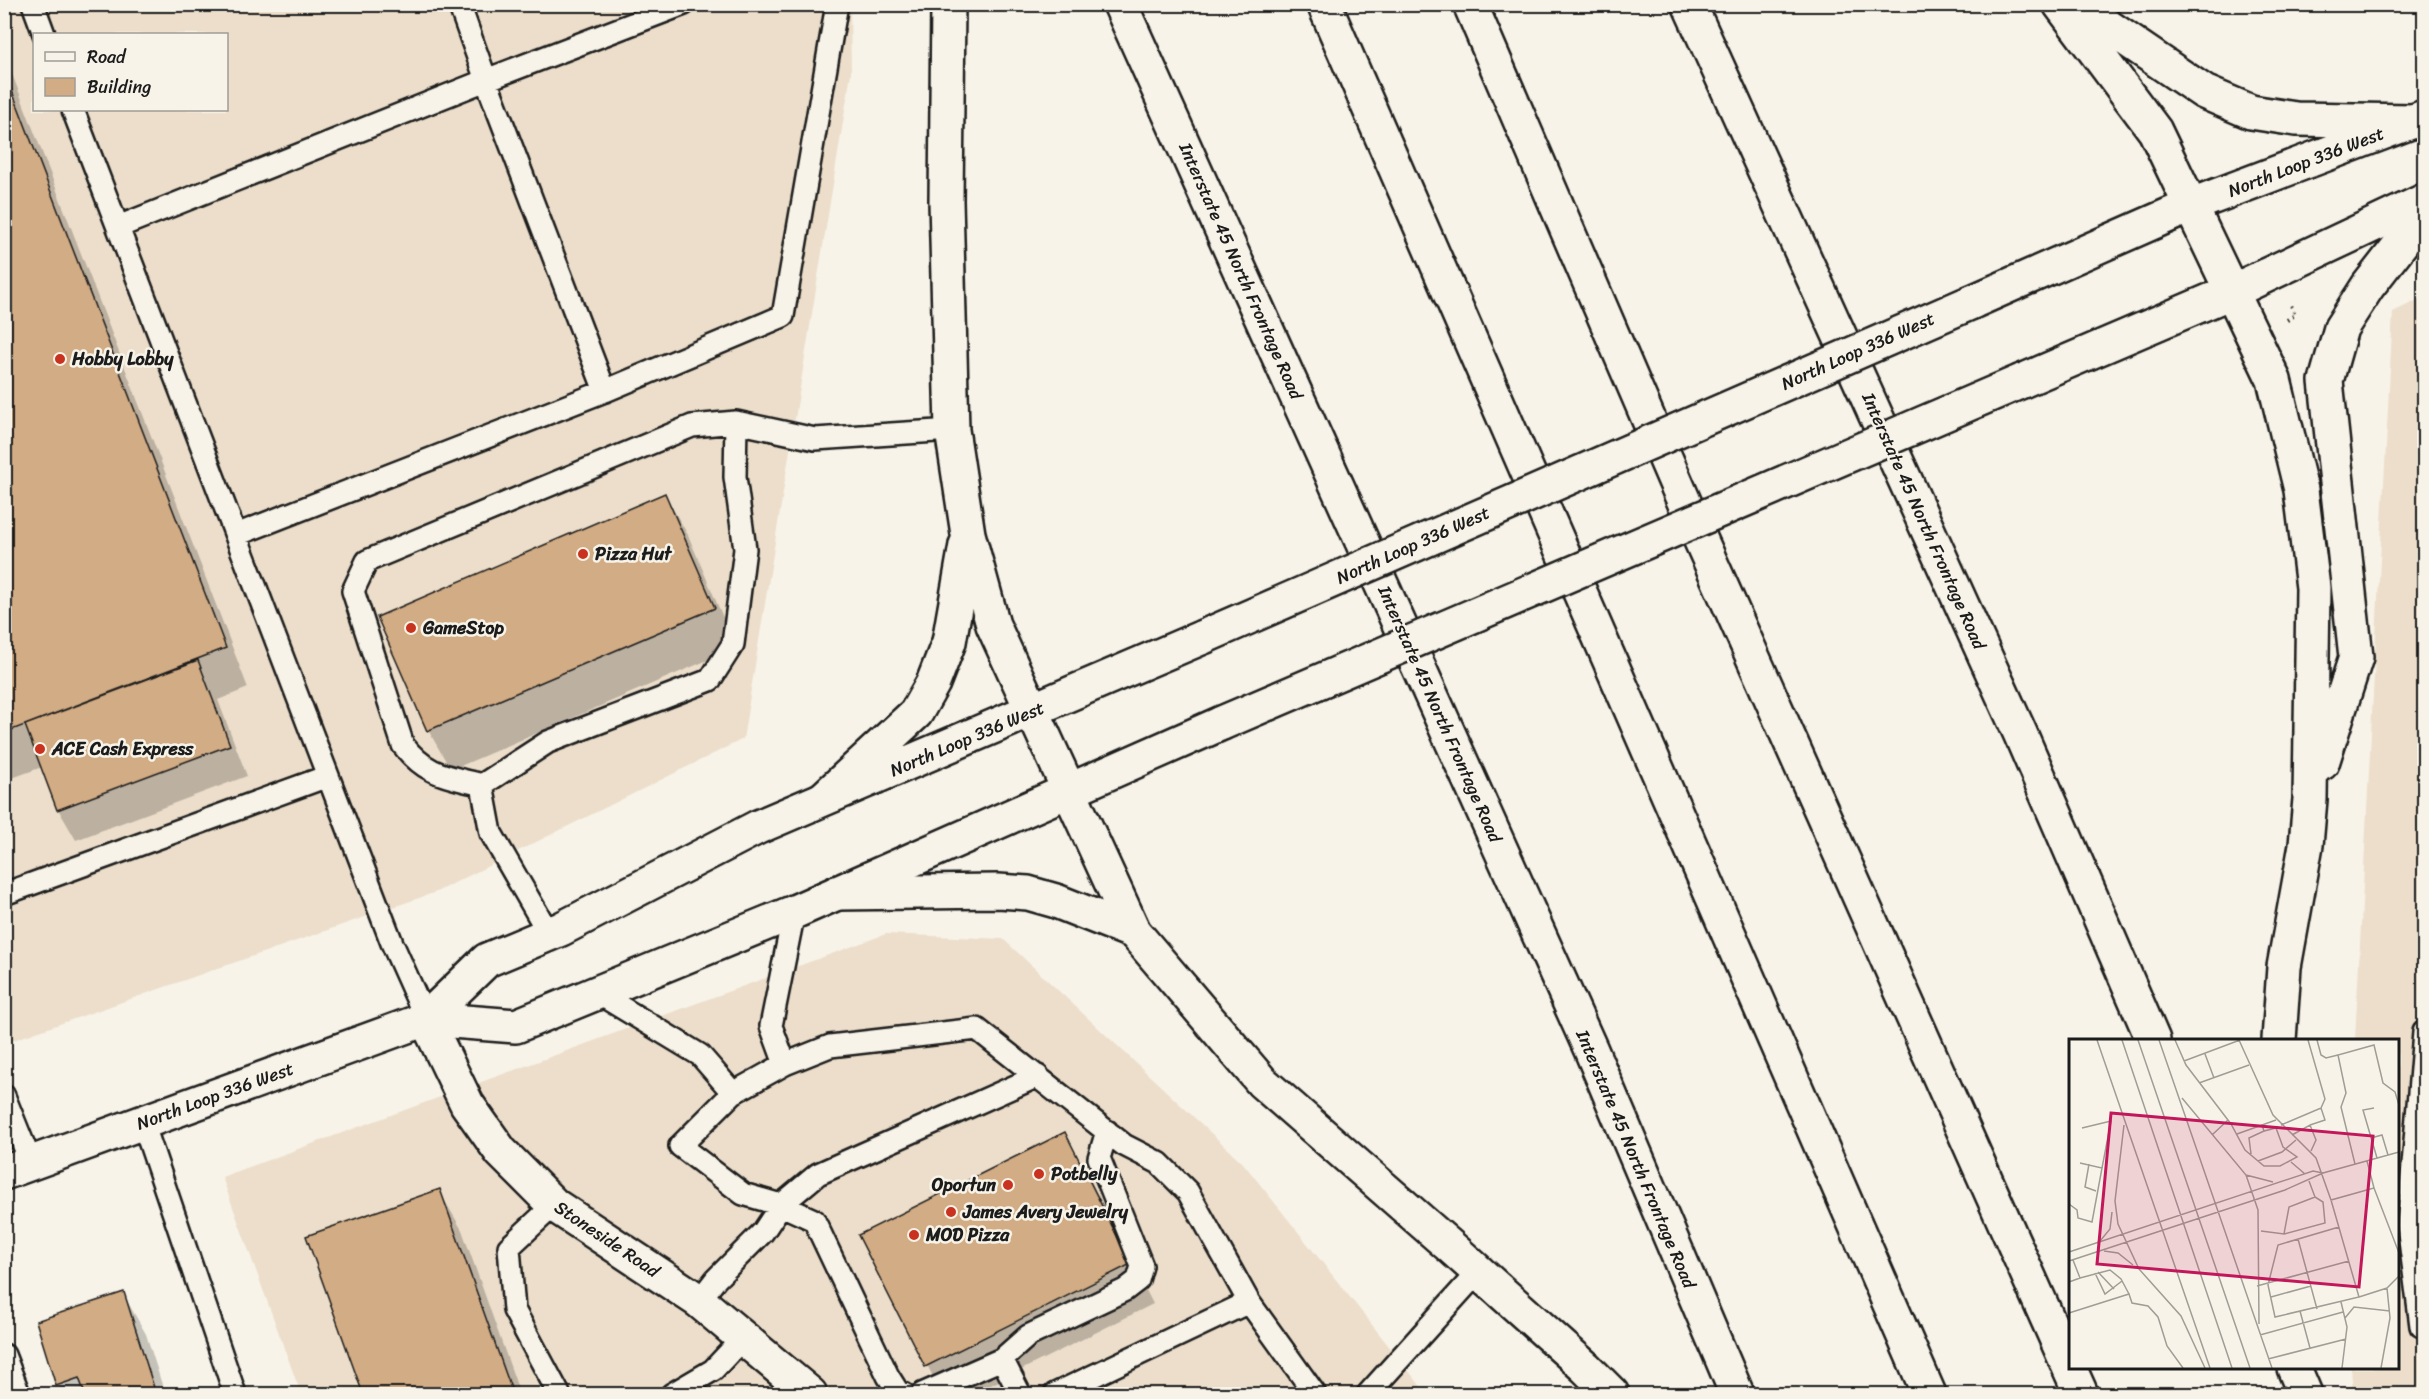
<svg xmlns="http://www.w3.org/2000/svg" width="2429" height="1399" font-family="Sriracha,sans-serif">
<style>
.built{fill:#ecdeca;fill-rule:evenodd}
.shadow{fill:#0003}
.building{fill:#d2ac84;stroke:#1c1c1c;stroke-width:1.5}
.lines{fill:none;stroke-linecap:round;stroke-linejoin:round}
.lane-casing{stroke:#1c1c1c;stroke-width:26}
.secondary-casing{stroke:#1c1c1c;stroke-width:38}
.primary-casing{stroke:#1c1c1c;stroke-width:38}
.highway-casing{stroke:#1c1c1c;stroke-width:38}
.path{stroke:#1c1c1c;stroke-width:4;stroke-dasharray:1.5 4.5;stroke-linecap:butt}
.lane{stroke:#f7f3e8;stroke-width:21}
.secondary{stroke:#f7f3e8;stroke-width:33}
.primary{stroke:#f7f3e8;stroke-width:33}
.highway{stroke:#f7f3e8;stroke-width:33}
.primary-bridge-casing{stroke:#1c1c1c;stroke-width:38;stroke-linecap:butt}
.primary-bridge{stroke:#f7f3e8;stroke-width:33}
.poi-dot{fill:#c8321e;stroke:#f7f3e8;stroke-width:2}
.labels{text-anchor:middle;stroke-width:5;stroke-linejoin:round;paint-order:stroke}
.street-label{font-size:18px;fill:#1c1c1c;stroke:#f7f3e8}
.poi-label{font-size:18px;font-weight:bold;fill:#1c1c1c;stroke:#f7f3e8;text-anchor:start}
.inset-road{fill:none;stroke:#9f9d96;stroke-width:1.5}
.view{fill:#c2185b;fill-opacity:0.15;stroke:#c2185b;stroke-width:3}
.inset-edge{fill:none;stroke:#1c1c1c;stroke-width:3}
</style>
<rect width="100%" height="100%" fill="#f7f3e8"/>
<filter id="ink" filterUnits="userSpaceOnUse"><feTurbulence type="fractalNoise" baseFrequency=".0167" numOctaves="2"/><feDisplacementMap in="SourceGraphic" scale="12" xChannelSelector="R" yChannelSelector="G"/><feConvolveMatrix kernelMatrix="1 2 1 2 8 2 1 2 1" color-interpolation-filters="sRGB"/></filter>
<g filter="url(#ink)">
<path class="built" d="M4 5H850L851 73 743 739 436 892 5 1043ZM34 34H226V110H34Z
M2424 297V1394H2353L2351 1368H2398V1040H2355L2393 312Z
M886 934 1003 939 1243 1163 1427 1394H301L222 1177Z"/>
<path class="shadow" d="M4 53 248 688 218 700 247 776 76 840 58 809 42 767 4 781Z
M665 495 688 535 736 648 451 770 428 730Z
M1064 1133 1087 1173 1153 1304 973 1394H942L860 1236Z
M439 1191 462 1230 520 1394H364L308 1237Z
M123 1294 146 1334 165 1394H63L57 1385Z"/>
<path class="building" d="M4 70 226 648 4 733Z
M665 493 715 608 427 731 377 617Z
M198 660 230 745 57 810 25 725Z
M1065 1132 1131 1264 925 1367 858 1235Z
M440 1189 513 1394H363L306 1236Z
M124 1292 156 1394H85L79 1378 56 1386 36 1321Z"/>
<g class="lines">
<defs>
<path id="lane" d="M33 4 44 34
M459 4 486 80 605 391
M73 110 328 776
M118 227 486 80 684 4
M236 535 605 391 783 316 837 4
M482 785C447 776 427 776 403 745L353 591 367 561 692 426 736 422
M4 894 328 776 392 943 426 1019
M549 934 491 833 482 785 548 742 710 680 733 644 745 549 735 477 736 422 815 439 952 430
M596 992 700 1055 733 1093
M2424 1032 2408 1225 2421 1326 2424 1325
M785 1064 771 1026 794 912
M4 1096 31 1163
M143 1123 235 1394
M554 1205 509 1247 514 1310 559 1394
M699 1301 716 1279 763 1232 781 1205 818 1174 1038 1076
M4 1355 19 1394
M1002 1359 1028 1336 1125 1290 1138 1280 1142 1266 1099 1158 1107 1131
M672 1394 713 1370 743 1338
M904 1394 898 1392 888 1376 814 1220 781 1205 743 1194 680 1146 733 1093 785 1064 830 1046 977 1029 1124 1145 1159 1163 1188 1192 1249 1302 1315 1394
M922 1394 1002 1359 1020 1394
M1055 1394 1249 1302
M1368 1394 1478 1272"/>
<path id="secondary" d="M948 4 946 201 952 430 968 534 993 625 1134 932 1262 1082 1452 1248 1585 1367 1612 1394
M1120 4 1591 1050 1737 1394
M1689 4 2020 733 2153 1040
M2060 4 2155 131 2274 380 2301 490 2313 588 2310 799 2306 845 2284 967 2279 1040
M2075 4 2204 92 2251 112 2296 119 2413 121
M2322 763 2356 657 2326 381 2341 328 2368 286 2424 214
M824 798 916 713 933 683 949 642 966 545
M837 893 998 891 1028 893 1056 901 1134 932
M426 1019 467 1104 501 1152 554 1205 699 1301 810 1394
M2294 1368 2305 1394"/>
<path id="primary" d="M1972 302 2192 205 2424 117
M2022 381 2233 291 2424 201
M426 1019 516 1026 794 912 1222 723
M4 1173 426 1019 487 960 561 929 758 827 1203 637"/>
<path id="highway" d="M1324 4 1929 1394
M1470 4 1698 534 2081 1394"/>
</defs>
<use href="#lane" class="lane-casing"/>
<use href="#secondary" class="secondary-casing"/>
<use href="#primary" class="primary-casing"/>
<use href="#highway" class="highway-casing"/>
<path class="path" d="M2287 320 2295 315 2291 305"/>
<use href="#lane" class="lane"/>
<use href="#secondary" class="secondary"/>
<use href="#primary" class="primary"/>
<use href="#highway" class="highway"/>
<defs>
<path id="primary-bridge" d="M1203 637 1972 302
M1222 723 2022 381"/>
</defs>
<use href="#primary-bridge" class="primary-bridge-casing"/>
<use href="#primary-bridge" class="primary-bridge"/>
</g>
</g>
<g class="poi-dot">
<circle cx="60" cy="359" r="6"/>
<circle cx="583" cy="554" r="6"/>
<circle cx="411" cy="628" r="6"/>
<circle cx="40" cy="749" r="6"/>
<circle cx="1039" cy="1174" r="6"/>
<circle cx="1008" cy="1185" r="6"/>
<circle cx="951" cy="1212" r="6"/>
<circle cx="914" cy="1235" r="6"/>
</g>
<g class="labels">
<g class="street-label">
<text transform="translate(2306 162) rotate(-21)" y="6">North Loop 336 West</text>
<text transform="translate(1241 271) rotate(66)" y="6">Interstate 45 North Frontage Road</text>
<text transform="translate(1858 351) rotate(-24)" y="6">North Loop 336 West</text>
<text transform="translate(1924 521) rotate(66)" y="6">Interstate 45 North Frontage Road</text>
<text transform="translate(1413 545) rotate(-24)" y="6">North Loop 336 West</text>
<text transform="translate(1440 714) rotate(66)" y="6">Interstate 45 North Frontage Road</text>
<text transform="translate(967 739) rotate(-23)" y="6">North Loop 336 West</text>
<text transform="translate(215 1096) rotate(-20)" y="6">North Loop 336 West</text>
<text transform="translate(1636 1159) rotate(67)" y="6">Interstate 45 North Frontage Road</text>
<text transform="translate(607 1239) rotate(34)" y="6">Stoneside Road</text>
</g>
<g class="poi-label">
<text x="72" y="365">Hobby Lobby</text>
<text x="595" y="560">Pizza Hut</text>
<text x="423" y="634">GameStop</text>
<text x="52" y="755">ACE Cash Express</text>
<text x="1051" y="1180">Potbelly</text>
<text x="996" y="1191" text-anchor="end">Oportun</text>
<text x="963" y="1218">James Avery Jewelry</text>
<text x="926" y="1241">MOD Pizza</text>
</g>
</g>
<g transform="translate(2069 1039)">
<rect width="330" height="330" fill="#f7f3e8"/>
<path class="inset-road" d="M28 1 141 329M53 1 163 329M69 1 181 329M90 1 203 329M106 1 117 26 162 85 176 111 195 127H211L228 118 214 108 207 89 195 92 193 86M170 1 204 76 247 119 262 161 305 149 298 122M239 1 256 60 252 69M248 1 252 16 257 19 269 16M136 15 145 39M115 22 171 1M130 44 180 26M113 59 177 136 189 171 190 285M305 69 294 71 308 119M55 86 46 162 49 185 70 230 112 277 136 329M212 86 252 69 256 81 241 86M13 89 42 82 33 129M168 95 207 81M143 96 159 81M223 96 241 86 247 101 242 112M302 99 313 96 319 116M182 115 180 99 195 92M189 122 213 113 227 101M222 123 236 135M20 125 16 148 27 152M286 125 272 68 277 54 269 16 305 6 314 44 326 53 330 66M177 136 204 143M305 149 330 214M262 161 290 258 206 278 199 246 209 206 270 188M0 165 8 171 9 179 23 183 33 129 11 124M192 192 215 195 220 168 246 158 240 142M215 195 256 184 254 163 246 158M229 200 248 270M31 202 41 190 43 173M35 212 49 214 64 226M0 213 244 132 254 134M0 222 216 151 254 134 330 113M29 233 45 250M26 234 36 255 53 242M11 239 41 231 52 240 60 255M0 243 11 239 4 221M188 247 280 222M202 258 242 247M290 258 318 249 330 237M272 263 278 288 273 329M231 272 241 309M0 274 60 255 63 264 79 267 89 278 98 307 114 329M276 279 285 268 321 272M191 296 274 273M199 320 277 300M312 329 321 279 318 249"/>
<path class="view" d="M42 74 304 97 290 248 28 225Z"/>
<rect width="330" height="330" class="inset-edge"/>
</g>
<rect width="2429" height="1399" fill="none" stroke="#f7f3e8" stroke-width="24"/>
<rect x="12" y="12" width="2405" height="1375" fill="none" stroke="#1c1c1c" stroke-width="2" filter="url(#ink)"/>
<rect x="33" y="33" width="195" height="78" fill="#f7f3e8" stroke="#9f9d96" stroke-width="1.5"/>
<rect x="45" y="52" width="30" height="9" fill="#f7f3e8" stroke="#9f9d96" stroke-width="1.5"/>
<text x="87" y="63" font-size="18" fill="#1c1c1c">Road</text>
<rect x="45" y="78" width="30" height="18" fill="#d2ac84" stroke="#9f9d96" stroke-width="1.5"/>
<text x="87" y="93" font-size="18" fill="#1c1c1c">Building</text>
</svg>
